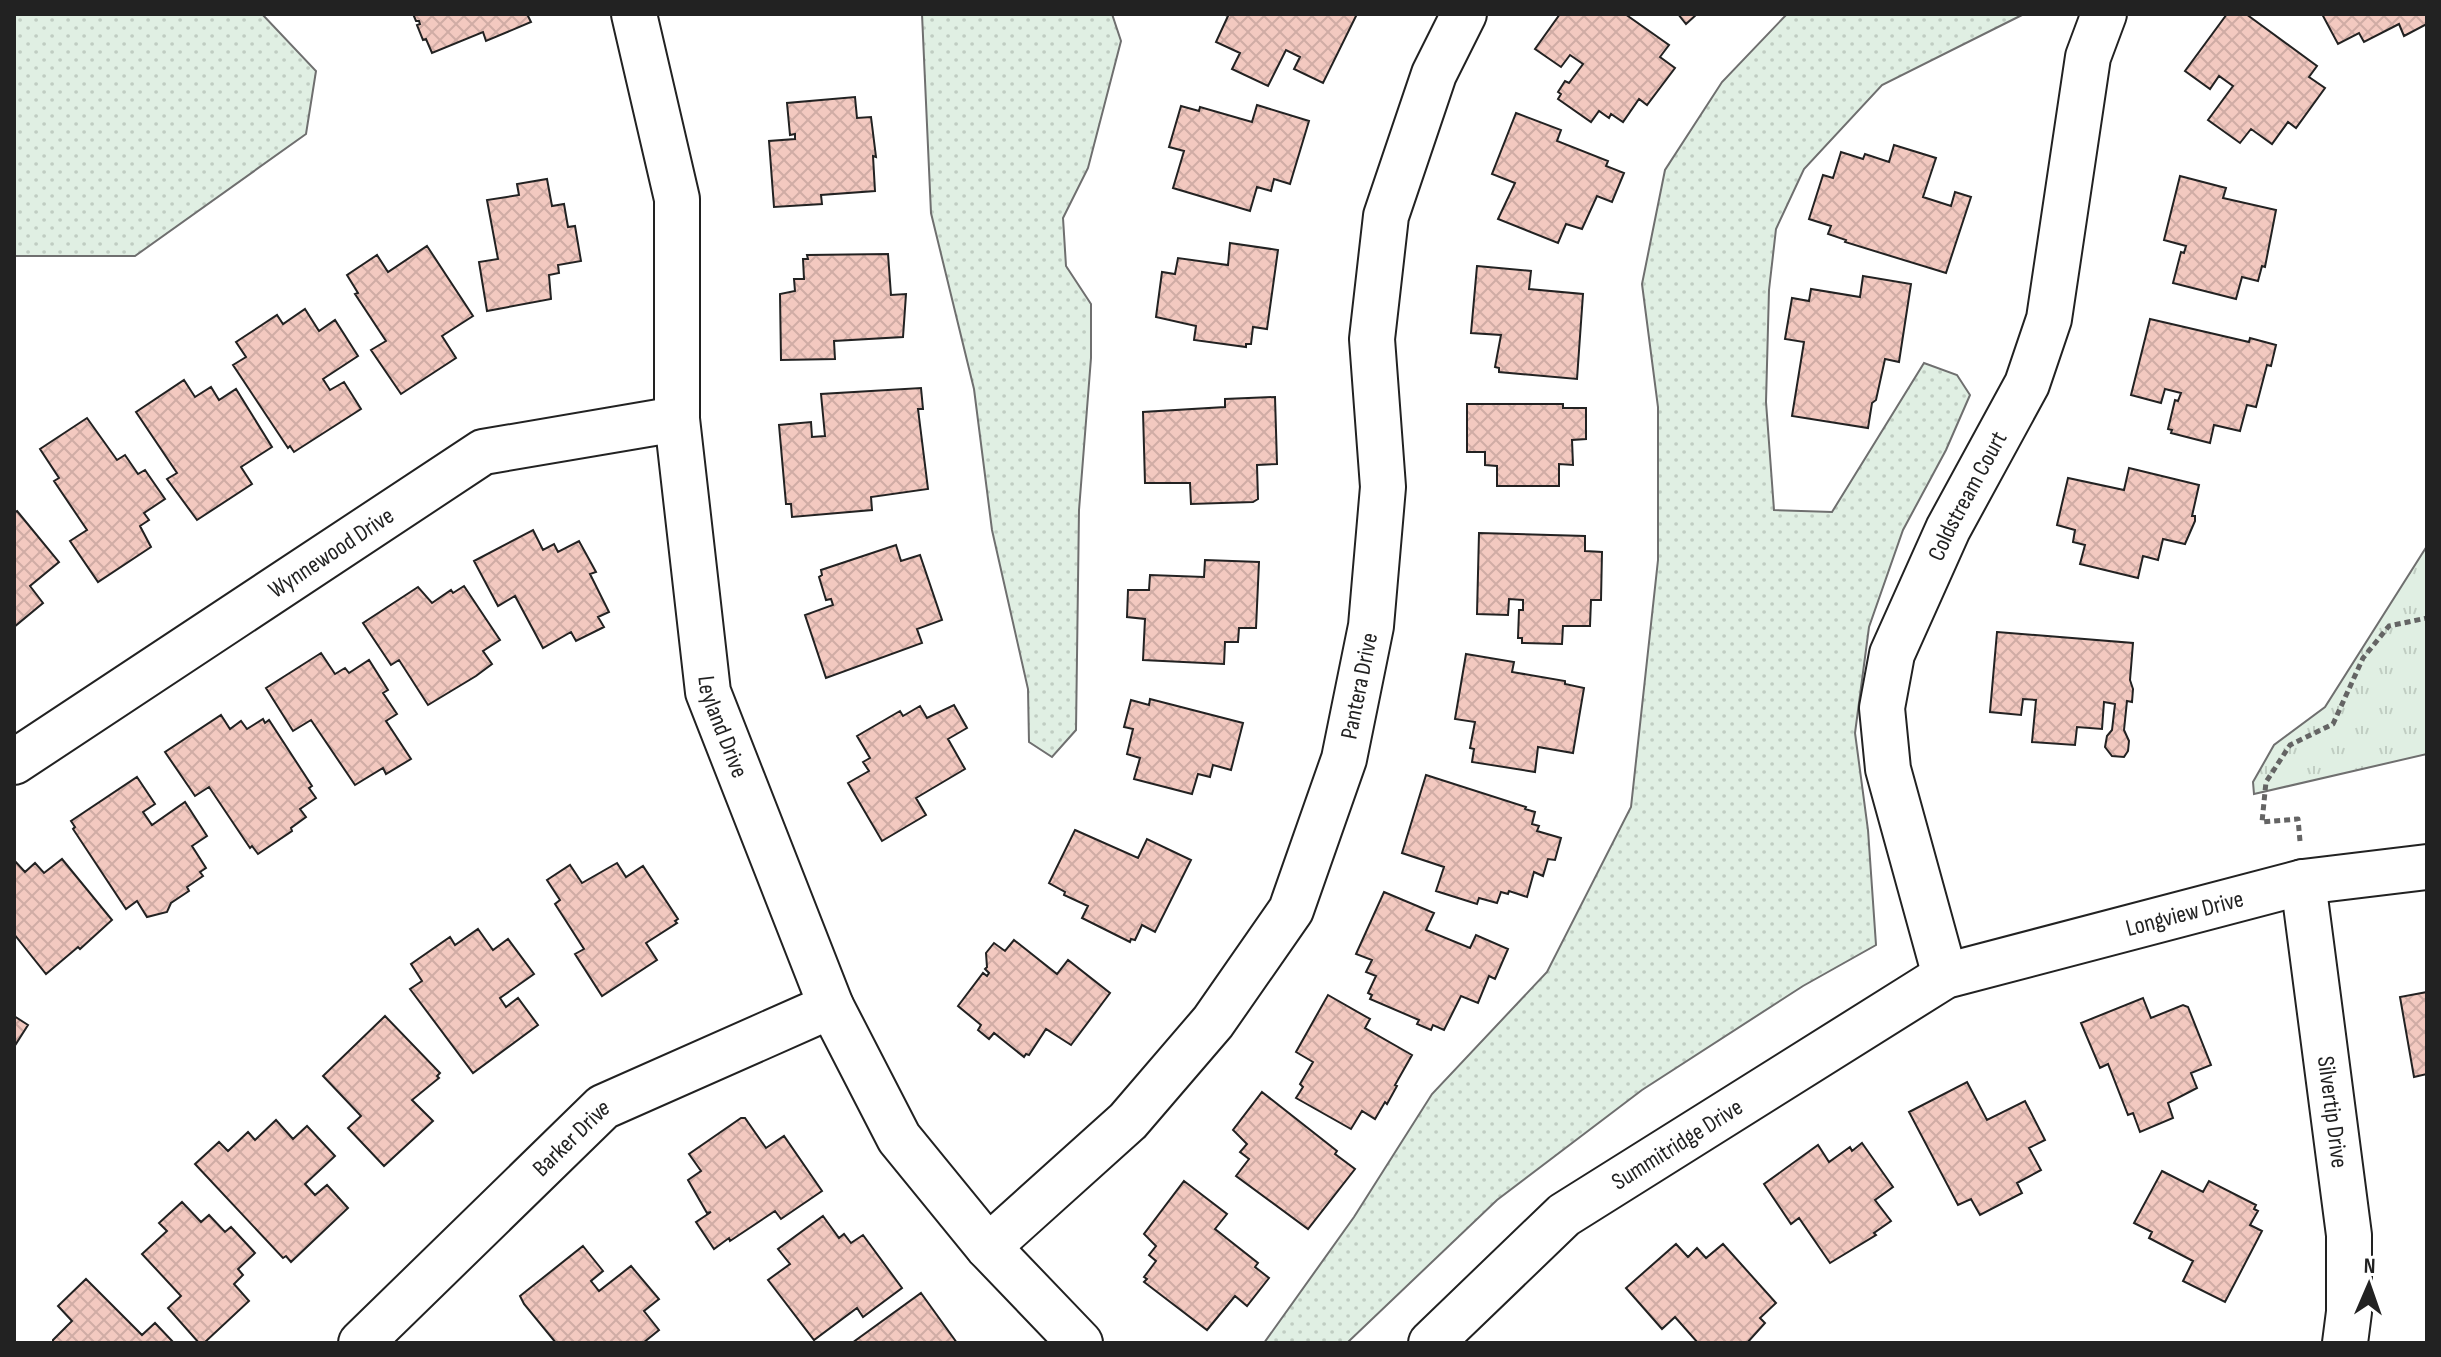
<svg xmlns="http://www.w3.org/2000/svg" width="2441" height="1357" font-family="'Sofia Sans Condensed',sans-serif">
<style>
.grass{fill:url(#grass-dots);stroke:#6f6f6f;stroke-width:2}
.park{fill:url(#park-tufts);stroke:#6f6f6f;stroke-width:2}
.building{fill:url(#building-cross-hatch);stroke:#222;stroke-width:2}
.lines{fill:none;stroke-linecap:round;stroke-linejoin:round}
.minor-casing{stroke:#222;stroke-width:48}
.path{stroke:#646464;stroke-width:5;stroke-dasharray:6 4;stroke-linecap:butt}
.minor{stroke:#fff;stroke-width:44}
.labels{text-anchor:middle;stroke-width:6;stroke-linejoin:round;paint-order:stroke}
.street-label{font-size:24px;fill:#222;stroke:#fff}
</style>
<defs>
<pattern id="grass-dots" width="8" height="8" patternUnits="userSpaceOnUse" patternTransform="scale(2)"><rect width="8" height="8" fill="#e0efe3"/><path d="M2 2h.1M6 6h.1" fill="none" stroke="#c0cdc2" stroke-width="1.8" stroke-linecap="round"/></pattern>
<pattern id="park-tufts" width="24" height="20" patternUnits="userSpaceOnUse" patternTransform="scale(2)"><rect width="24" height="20" fill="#e0efe3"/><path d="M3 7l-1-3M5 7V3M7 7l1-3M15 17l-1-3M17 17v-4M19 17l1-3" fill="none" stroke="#c0cdc2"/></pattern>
<pattern id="building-cross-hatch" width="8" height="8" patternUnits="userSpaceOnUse" patternTransform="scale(2)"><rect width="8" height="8" fill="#f3c9c0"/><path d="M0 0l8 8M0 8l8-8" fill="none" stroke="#d0aca5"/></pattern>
</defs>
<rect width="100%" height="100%" fill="#fff"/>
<path class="grass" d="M14 14H262L316 71 306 134 135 256H14Z
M922 14H1112L1121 41 1088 168 1063 218 1066 266 1091 304V358L1079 510 1076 730 1052 757 1029 742 1028 689 992 530 974 389 931 213Z
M1787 14H2024L1882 85 1804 169 1776 229 1769 290 1766 402 1774 510 1832 512 1924 363 1957 375 1970 395 1946 450 1903 530 1869 627 1855 733 1868 830 1876 945 1803 986 1642 1090 1497 1200 1347 1343H1264L1354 1217 1432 1094 1547 972 1631 807 1658 560V407L1642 284 1665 170 1722 82Z"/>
<path class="park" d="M2427 546V754L2254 794 2253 782 2274 745 2325 707Z"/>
<path class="building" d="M413 14H527L531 22 486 41 483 32 432 53 426 39 423 40 417 25 420 24 419 21H416Z
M1223 14H1357L1323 83 1294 69 1300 57 1286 50 1268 86 1232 69 1240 53 1216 42 1228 16Z
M1560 14H1625L1669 45 1660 57 1675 68 1647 105 1639 99 1623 122 1611 114 1609 118 1599 111 1591 122 1558 99 1561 94 1558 92 1565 81 1569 83 1583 64 1570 55 1561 67 1535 49Z
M1678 14H1697L1686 24Z
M2227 14H2246L2317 66 2309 77 2325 88 2296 128 2288 122 2272 144 2251 129 2240 143 2208 120 2233 86 2219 76 2210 89 2185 71Z
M2322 14H2427V24L2404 36 2399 24 2364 42 2359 33 2338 44Z
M855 97 857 118 871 117 876 157 873 156 875 191 821 195 822 204 774 207 769 141 795 139V134L790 135 787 103Z
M1257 105 1309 121 1290 184 1274 179 1271 191 1257 187 1250 211 1173 188 1184 151 1169 147 1181 106 1199 111 1200 107 1252 122Z
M1516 113 1561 130 1557 141 1608 161 1606 166 1624 173 1612 202 1597 196 1582 229 1566 224 1558 243 1498 219 1515 183 1492 174Z
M1894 145 1936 158 1923 197 1951 206 1955 192 1971 197 1946 273 1845 242 1846 240 1828 234 1831 226 1809 219 1823 175 1833 178 1841 152 1863 159 1865 154 1889 162Z
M2180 176 2226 188 2223 198 2276 210 2265 267 2262 266 2258 281 2242 277 2236 299 2173 283 2181 252 2184 253 2186 246 2164 240Z
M547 179 552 206 564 204 568 227 575 226 581 261 558 265 559 273 549 275 551 299 487 311 479 262 498 259 487 200 519 195 517 184Z
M1230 243 1278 250 1267 329 1253 327 1251 344H1246V347L1194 340 1196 326 1156 317 1162 272 1175 274 1178 258 1228 265Z
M427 246 473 316 442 336 456 358 401 394 371 350 386 341 355 294 358 293 347 275 377 255 388 272Z
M888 254 891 295 906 294 903 337 834 341 835 359 781 360 780 294 795 291 794 279H804L803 259H808L807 255Z
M1477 266 1531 271 1529 289 1583 294 1577 379 1499 372V368L1495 367 1501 335 1471 333Z
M1863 276 1911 284 1899 362 1885 359 1876 400 1872 403 1868 428 1792 416 1804 342 1785 339 1792 298 1809 301 1811 289 1860 297Z
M305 309 319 331 335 320 358 356 323 379 330 390 344 382 361 409 294 452 290 446 288 448 233 365 246 357 236 342 277 315 283 324Z
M2150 319 2249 342 2250 338 2276 345 2271 366 2267 365 2256 407 2247 405 2240 431 2214 425 2210 443 2171 433 2172 430 2168 429 2175 400 2178 401 2181 393 2165 389 2161 403 2131 395Z
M184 380 195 397 211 387 219 400 236 389 272 447 241 467 252 484 197 520 167 479 177 473 136 412Z
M921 388 923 409H918L928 489 871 497 872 510 792 517 791 504H786L779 425 811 422 812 437 825 436 821 394Z
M1275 397 1277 464 1257 465 1258 499 1253 502 1191 504 1190 483H1145L1143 412 1225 407V399Z
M1467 404H1563V408H1586V439L1572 440 1573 465 1559 464V486H1497V466L1485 465V452H1467Z
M87 418 117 460 125 455 138 474 145 470 165 499 144 513 149 520 140 526 151 547 98 582 70 541 87 530 54 481 59 478 40 449Z
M2129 468 2199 485 2192 516H2195V521L2185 544 2163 539 2158 560 2143 556 2138 578 2080 564 2085 545 2073 542 2075 530 2057 525 2068 478 2124 490Z
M17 511 59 562 30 586 43 603 14 627V513Z
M533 530 543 550 554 544 558 552 579 541 596 572 590 574 609 612 598 617 604 627 576 641 571 632 543 648 515 596 498 606 474 561Z
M1479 533 1585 536V551L1602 552 1601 600H1591L1590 626H1563L1562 644 1522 643V638H1518L1519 610H1523V600L1509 599 1508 615 1477 614Z
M896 545 901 561 920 555 942 620 917 629 922 643 826 678 805 615 833 605 831 599 826 600 819 577 822 575 821 570Z
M1205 560 1259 562 1256 628H1239L1238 642H1225L1224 664 1143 660 1145 619 1127 617 1128 590H1149L1150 575 1204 577Z
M464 586 500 640 483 651 492 664 476 676 428 705 399 660 391 665 363 623 418 587 432 603 451 590 453 593Z
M1997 632 2133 643 2130 680 2133 689 2132 702 2127 701 2124 730 2129 741 2128 751 2124 757 2112 756 2105 747 2107 736 2112 730 2115 704 2104 702 2102 729 2077 727 2075 745 2032 742 2036 700 2023 699 2021 715 1990 712Z
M321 653 335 674 345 668 349 673 369 660 388 690 383 693 397 714 386 721 411 759 386 774 383 768 355 785 311 720 293 731 266 688Z
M1466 654 1514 662 1512 672 1565 681V684L1584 688 1573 753 1538 747 1535 772 1472 762 1474 749 1470 748 1475 722 1455 719Z
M1150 699 1243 723 1231 770 1213 765 1210 777 1198 774 1192 794 1134 779 1140 758 1127 754 1133 729 1124 727 1131 700 1149 705Z
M954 705 967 728 948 739 965 769 916 798 926 815 882 841 848 783 869 771 863 762 870 758 857 736 900 711 903 716 920 706 927 718Z
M221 715 230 729 241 721 247 729 263 719 265 723 269 720 312 786 309 788 316 798 300 809 306 817 291 828 292 831 258 854 252 846 250 848 209 787 195 796 165 752Z
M1426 775 1526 807 1525 809 1535 812 1532 824 1539 826 1537 831 1561 838 1555 860 1548 859 1543 876 1534 872 1527 897 1509 891 1508 894 1501 892 1497 903 1479 898 1477 904 1436 891 1444 867 1402 853Z
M137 777 155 804 143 812 152 825 185 802 207 836 192 846 206 868 200 872 203 876 187 887 189 891 171 903 167 912 147 917 137 901 126 909 73 829 75 827 71 821Z
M1075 830 1138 858 1147 839 1191 860 1155 932 1142 925 1135 940 1131 939 1130 942 1082 918 1088 906 1064 895 1065 892 1049 883Z
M62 859 112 920 80 949 78 947 46 974 14 934V860L25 872 35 863 44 873Z
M617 863 626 877 643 866 678 919 675 921 677 923 646 943 657 960 602 996 575 954 584 949 555 904 560 900 547 880 570 865 582 883Z
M1384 892 1434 913 1426 930 1470 948 1476 935 1508 949 1495 979 1489 976 1478 1003 1461 996 1444 1030 1433 1025 1431 1030 1417 1024 1419 1020 1370 999 1372 995 1368 993 1376 976 1366 972 1372 960 1356 954Z
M478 929 493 950 508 939 534 974 500 998 506 1007 518 998 538 1025 473 1073 410 989 422 981 411 964 450 937 455 945Z
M1014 940 1057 974 1068 960 1110 993 1071 1045 1046 1029 1029 1055 1026 1054 1024 1057 994 1033 989 1039 978 1030 981 1025 958 1006 983 973 987 976 989 973 985 969 987 967 986 953 994 943 1005 951Z
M2427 992V1074L2414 1077 2400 997Z
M1328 995 1370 1019 1365 1028 1412 1055 1395 1085 1397 1086 1387 1104 1385 1102 1375 1119 1362 1111 1351 1129 1296 1098 1303 1087 1300 1084 1313 1062 1296 1052Z
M2143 998 2151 1018 2183 1005 2188 1007 2211 1065 2191 1073 2197 1088 2168 1103 2173 1118 2140 1132 2133 1113 2128 1115 2108 1064 2100 1068 2081 1023Z
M14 1016 28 1025 14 1047Z
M385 1016 440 1073 437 1076 439 1078 412 1100 433 1121 384 1166 348 1128 361 1116 323 1076Z
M1967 1082 1987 1120 2025 1101 2045 1140 2029 1148 2041 1170 2017 1183 2022 1193 1980 1215 1971 1199 1958 1205 1909 1112Z
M1262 1092 1337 1151 1335 1154 1355 1169 1308 1229 1236 1176 1249 1159 1240 1152 1247 1144 1233 1130Z
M741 1118H745L766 1148 784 1136 822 1191 781 1219 775 1211 730 1241 729 1238 714 1249 696 1222 711 1212 707 1213 688 1180 701 1171 689 1154Z
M276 1120 293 1139 307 1126 335 1156 305 1184 315 1195 327 1185 348 1208 291 1262 286 1256 283 1258 195 1164 219 1142 228 1151 248 1132 255 1140Z
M1862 1143 1893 1187 1875 1200 1891 1221 1874 1233 1876 1235 1830 1263 1799 1218 1791 1224 1764 1184 1818 1145 1829 1162 1850 1147 1852 1151Z
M2162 1171 2203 1192 2209 1181 2256 1205 2254 1209 2258 1211 2250 1225 2262 1231 2225 1302 2183 1281 2193 1261 2149 1238 2152 1232 2134 1223Z
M1184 1181 1227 1214 1215 1229 1258 1263 1255 1267 1269 1278 1247 1306 1235 1296 1207 1330 1144 1282 1147 1279 1144 1277 1156 1261 1149 1255 1156 1246 1144 1234Z
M182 1202 201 1222 209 1215 225 1232 231 1227 255 1253 238 1269 243 1275 234 1284 249 1301 204 1343H199L168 1308 181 1296 142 1254 167 1231 159 1223Z
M823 1216 839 1238 844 1234 851 1243 863 1235 902 1288 863 1317 857 1308 814 1340 768 1280 790 1264 778 1249Z
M1676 1244 1688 1257 1697 1248 1706 1258 1723 1244 1776 1303 1760 1318 1765 1323 1747 1343H1698L1675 1317 1662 1329 1626 1288Z
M583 1246 603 1271 591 1281 599 1291 631 1266 659 1299 644 1311 659 1330 643 1343H556L524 1304 520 1296Z
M86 1279 142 1335 155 1323 174 1343H53V1340L72 1321 58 1306Z
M921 1293 957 1343H852Z"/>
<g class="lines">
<defs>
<g id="minor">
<path id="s1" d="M634 14 677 199V419L708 692 831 1006 899 1138 988 1247 1080 1343"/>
<path id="s2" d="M14 762 483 452 677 419"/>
<path id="s3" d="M2303 882 2349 1235V1312L2345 1343"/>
<path id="s4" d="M1945 976 1888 769 1882 708 1892 654 1948 529 2027 384 2049 319 2088 57 2104 14"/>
<path id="s5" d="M988 1247 1128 1121 1213 1022 1291 910 1344 759 1371 626 1383 487 1372 339 1386 216 1434 74 1464 14"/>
<path id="s6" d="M361 1343 603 1107 831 1006"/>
<path id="s7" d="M1431 1343 1564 1215 1945 976 2303 882 2427 867"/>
</g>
</defs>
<use href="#minor" class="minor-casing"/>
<path class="path" d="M2300 841 2298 819 2262 822 2266 782 2290 745 2333 724 2363 658 2389 626 2427 618"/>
<use href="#minor" class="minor"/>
</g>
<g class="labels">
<g class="street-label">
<text dy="8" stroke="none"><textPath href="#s4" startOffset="506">Coldstream Court</textPath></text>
<text dy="8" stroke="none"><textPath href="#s2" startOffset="380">Wynnewood Drive</textPath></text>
<text dy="8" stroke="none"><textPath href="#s5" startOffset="690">Pantera Drive</textPath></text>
<text dy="8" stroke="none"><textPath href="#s1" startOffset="722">Leyland Drive</textPath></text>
<text dy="8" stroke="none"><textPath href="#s7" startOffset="882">Longview Drive</textPath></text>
<text dy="8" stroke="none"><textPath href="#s3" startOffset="232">Silvertip Drive</textPath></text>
<text dy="8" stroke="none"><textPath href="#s6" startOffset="294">Barker Drive</textPath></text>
<text dy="8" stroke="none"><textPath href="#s7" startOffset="318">Summitridge Drive</textPath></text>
</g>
</g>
<rect width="2441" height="1357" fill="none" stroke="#222222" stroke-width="32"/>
<g transform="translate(2369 1285) rotate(2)" stroke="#ffffff" stroke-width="6" paint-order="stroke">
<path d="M0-6L14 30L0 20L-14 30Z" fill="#222222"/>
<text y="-12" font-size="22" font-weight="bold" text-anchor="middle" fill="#222222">N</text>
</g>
</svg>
